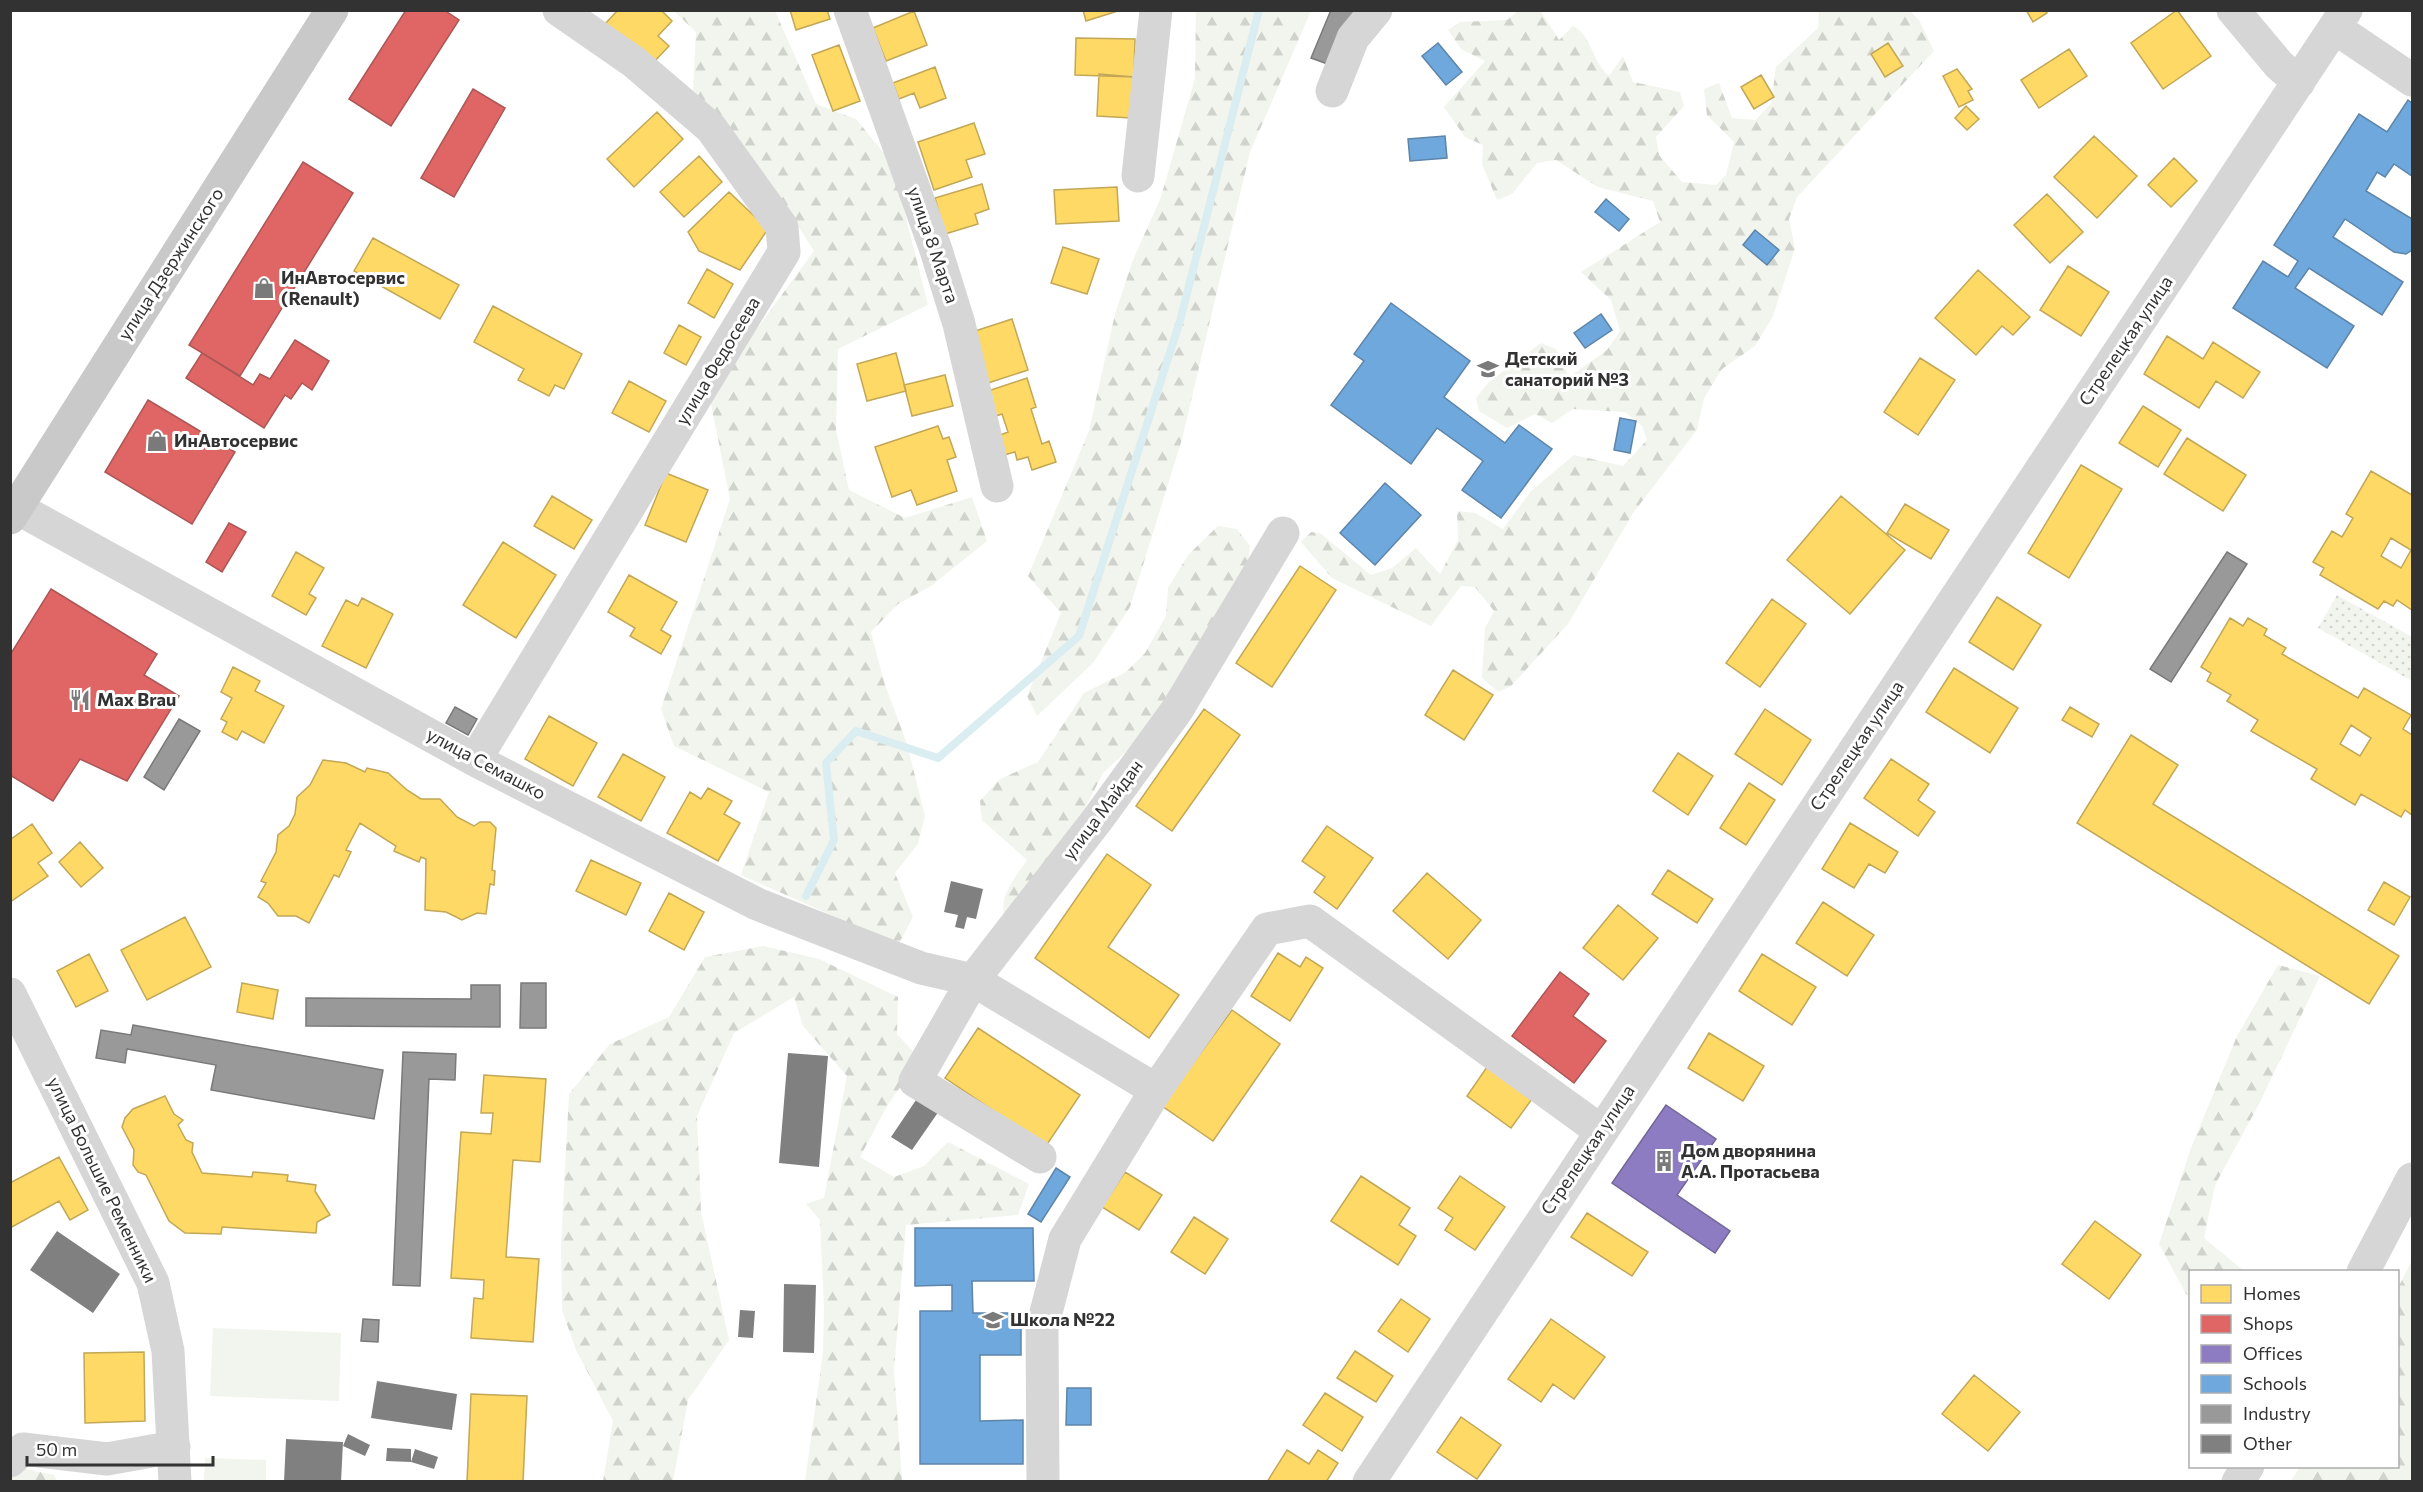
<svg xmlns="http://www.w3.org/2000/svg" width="2423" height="1492" font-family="Commissioner,sans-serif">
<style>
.grass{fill:url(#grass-dots)}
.forest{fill:url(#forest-firs)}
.garden{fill:#f2f5ed}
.homes{fill:#ffd966;stroke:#c2a756;stroke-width:1.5;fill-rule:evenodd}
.shops{fill:#e06666;stroke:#ac5656;stroke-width:1.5}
.offices{fill:#8e7cc3;stroke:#726698;stroke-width:1.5}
.schools{fill:#6fa8dc;stroke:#5d85a9;stroke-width:1.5}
.industry{fill:#999;stroke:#7a7a7a;stroke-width:1.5}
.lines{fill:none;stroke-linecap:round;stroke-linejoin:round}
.stream{stroke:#daeef2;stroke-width:8}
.building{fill:#808080}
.minor{stroke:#d6d6d6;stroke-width:33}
.major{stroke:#c9c9c9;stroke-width:33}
.labels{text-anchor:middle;stroke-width:6;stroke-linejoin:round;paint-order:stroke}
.street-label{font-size:18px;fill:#323232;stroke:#fff}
.poi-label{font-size:18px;font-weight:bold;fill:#323232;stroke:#fff;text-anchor:start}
</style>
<defs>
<pattern id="grass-dots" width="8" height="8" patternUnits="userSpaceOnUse" patternTransform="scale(1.5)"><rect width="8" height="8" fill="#f2f5ed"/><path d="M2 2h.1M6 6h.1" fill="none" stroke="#d0d2cc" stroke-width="1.8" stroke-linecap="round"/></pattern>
<pattern id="forest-firs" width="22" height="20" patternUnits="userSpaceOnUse" patternTransform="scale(1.5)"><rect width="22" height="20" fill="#f2f5ed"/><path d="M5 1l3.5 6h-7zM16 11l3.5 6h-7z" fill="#d0d2cc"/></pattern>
</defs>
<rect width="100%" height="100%" fill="#fff"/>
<path class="grass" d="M2337 595 2412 637V681L2318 628Z"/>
<path class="forest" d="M1540 10 1559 40 1573 26C1593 37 1590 59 1609 76L1623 56 1633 82 1680 92 1684 106 1656 137 1659 155 1682 182 1716 185 1726 175 1734 142 1707 115 1704 89 1719 83 1732 118 1756 120 1771 103 1776 67 1818 28 1819 11H1910L1919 20 1934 51 1797 197 1789 219 1795 248 1773 316 1755 346 1722 369 1704 398 1697 430 1633 513 1568 624 1511 686 1498 692 1482 678 1485 628 1494 611 1475 587 1461 586 1431 626 1332 578 1301 542 1311 532 1320 533 1371 575 1392 568 1416 548 1440 574 1458 540 1457 511 1475 513 1503 529 1531 491 1574 455 1623 466 1647 440 1642 426 1625 412 1573 409 1552 423 1535 414 1507 428 1479 411 1476 398 1489 382 1541 343 1556 349 1569 377 1607 350 1620 331 1611 300 1581 272 1660 222 1653 201 1598 187 1556 160 1537 163 1512 194 1497 200 1482 164 1483 145 1465 137 1444 107 1485 61 1461 49 1448 30 1460 22 1507 20 1518 11Z
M674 11H775L816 104 856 119 892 163 928 305 838 349 836 430 849 490 905 518 972 497 987 541 931 586 898 604 871 632 884 682 907 744 925 816 918 844 895 873 913 917 898 945 741 875 769 792 674 746 661 709 730 499 709 394 814 251 781 199 693 91 696 32Z
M1196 11H1311L1250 152 1182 439 1130 607 1093 663 1037 716 1027 696 1061 613 1028 576 1089 431 1115 314 1133 260 1161 197 1195 78Z
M1218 526 1237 529 1250 546 1248 564 1170 689 1154 726 1103 773 1051 874 1006 920C996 899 1016 877 1027 860L982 820 980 801 1000 779 1038 762 1084 693 1126 672 1145 653 1166 616 1168 588 1188 555Z
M763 946 819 959 898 997 897 1034 920 1059 887 1106 860 1157 894 1177 924 1166 948 1142 1029 1184 1018 1215 906 1225 894 1370 902 1481H805L823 1353 824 1306 820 1220 806 1204 824 1198 847 1076 803 1026 794 997 734 1033 697 1116 701 1212 729 1340 688 1400 673 1481H603L613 1421 576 1350 562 1310 561 1245 569 1094 610 1044 669 1017 705 957Z
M2278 965 2320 976 2259 1104 2215 1185 2204 1238 2244 1271 2190 1272V1297L2186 1294 2159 1244 2191 1148 2237 1036Z
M2412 1260V1481H2291L2300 1467 2398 1466V1288Z
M22 1468 54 1475 57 1481H11L10 1472Z"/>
<path class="garden" d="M213 1328 341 1333 339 1401 210 1396Z
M205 1458 266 1460V1481H204Z"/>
<path class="homes" d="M618 10H661L672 21 658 36 669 46 651 65 605 24Z
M790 10H827L830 19 796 30Z
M1083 10H1121L1086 21Z
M2026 10H2045L2047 13 2033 22Z
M2177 10 2211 56 2163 89 2131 43Z
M914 11 927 45 886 61 873 28Z
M1076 38 1135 39 1134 77 1075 75Z
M1888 43 1903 66 1885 77 1871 54Z
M839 45 860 101 833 111 812 55Z
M2069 49 2087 76 2039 108 2021 80Z
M935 67 946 98 920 108 914 93 899 99 893 83Z
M1957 69 1972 89 1968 91 1973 100 1959 107 1943 76Z
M1099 74 1134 77 1131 118 1097 116Z
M1761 75 1774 97 1754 109 1741 87Z
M1966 106 1979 119 1967 130 1955 118Z
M657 112 683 139 634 187 607 159Z
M974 123 985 154 966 160 972 177 934 190 918 142Z
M2094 136 2137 176 2097 218 2054 177Z
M699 156 722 182 684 217 660 192Z
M2174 158 2197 181 2171 207 2148 185Z
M982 184 989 209 975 214 978 224 945 234 935 198Z
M1117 187 1119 221 1056 224 1054 190Z
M729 192 768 229 740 270 699 251 688 232Z
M2047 194 2083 232 2050 263 2014 225Z
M373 238 459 285 440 319 354 271Z
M1063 247 1099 259 1087 294 1051 283Z
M2068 266 2109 292 2081 336 2040 310Z
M707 269 733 284 714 318 688 303Z
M1978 270 2030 317 2013 335 2002 326 1976 355 1935 318Z
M493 306 582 354 564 389 555 385 549 396 518 380 524 369 474 342Z
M1012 319 1028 370 988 383 972 332Z
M679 325 701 337 686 365 664 353Z
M2167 336 2203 359 2213 342 2260 372 2243 398 2216 381 2199 408 2144 374Z
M896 353 906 391 867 401 857 364Z
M1920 358 1955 380 1918 435 1884 412Z
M945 375 953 406 912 416 904 385Z
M1027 378 1036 407 1031 409 1042 444 1049 441 1056 462 1032 470 1028 457 1017 460 1015 452 1004 455 998 436 1008 432 1002 414 996 416 988 391Z
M629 381 666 401 649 432 612 413Z
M2143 406 2181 430 2158 467 2119 443Z
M938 426 943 439 949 437 956 457 947 460 957 491 917 505 911 490 892 497 875 447Z
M2187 438 2246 475 2223 511 2164 474Z
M2081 465 2122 489 2069 578 2028 553Z
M2371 471 2412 495V610L2397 600 2393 606 2384 601 2378 609 2320 575 2324 568 2313 562 2332 531 2342 537 2353 518 2346 514ZM2391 538 2411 550 2401 568 2381 556Z
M666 473 708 490 686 542 645 525Z
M552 496 592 520 574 549 534 526Z
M1841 496 1905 550 1850 614 1787 560Z
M1905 504 1949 530 1931 559 1887 533Z
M503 542 556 575 516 638 463 605Z
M296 552 324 568 309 594 316 598 306 615 272 596Z
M1300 566 1336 590 1272 687 1236 663Z
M629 575 677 602 661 630 671 636 661 654 630 636 635 628 608 612Z
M1997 597 2041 625 2013 670 1969 642Z
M362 598 393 614 366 668 322 646 346 600 358 606Z
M1772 599 1806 624 1760 687 1726 663Z
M2230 618 2243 626 2248 618 2267 629 2264 635 2286 648 2282 654 2358 698 2364 688 2411 715 2403 729 2412 735V815L2405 810 2401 817 2361 794 2355 805 2311 779 2317 769 2251 731 2258 720 2227 701 2231 695 2207 681 2211 673 2201 667ZM2351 725 2371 738 2360 756 2340 744Z
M233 667 260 681 255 691 284 706 264 743 242 731 237 740 222 732 227 722 221 719 232 698 221 692Z
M1954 668 2018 708 1990 753 1926 712Z
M1453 670 1493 695 1464 740 1425 715Z
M2070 707 2099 724 2092 737 2062 720Z
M1204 709 1240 735 1172 831 1136 806Z
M1765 709 1811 740 1782 785 1735 754Z
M549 716 597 743 573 786 525 759Z
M2131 735 2178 765 2153 804 2399 956 2369 1004 2077 823Z
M1678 753 1713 776 1688 815 1653 791Z
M623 754 665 777 641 821 598 797Z
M1891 759 1929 784 1918 800 1935 812 1918 836 1864 798Z
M323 760 346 763 365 772 367 768 388 773 407 790 421 799H440L457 817 474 826 480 822H490L496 828 492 870 495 871 494 885 490 884 486 914 477 913 462 920 446 912 425 910 426 859 421 857 419 862 394 851 396 846 360 823 346 850 351 852 339 877 334 875 309 923 296 916H278L268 903 258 897 266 883 261 881 276 852 278 835 289 826 295 814 297 797 310 785Z
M1749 783 1775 800 1746 845 1720 828Z
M708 788 732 801 724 814 740 823 718 861 667 833 690 792 701 799Z
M1850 823 1898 852 1885 873 1869 864 1854 888 1822 869Z
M32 824 52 853 38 863 48 876 10 902V840Z
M1327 826 1373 858 1337 909 1314 892 1325 877 1302 861Z
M80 842 103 868 81 887 59 862Z
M1107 854 1151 885 1108 947 1179 995 1149 1038 1035 958Z
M591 860 641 883 626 915 576 891Z
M1668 870 1713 899 1697 923 1652 894Z
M1427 873 1481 920 1448 959 1393 911Z
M2384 882 2410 897 2394 925 2368 910Z
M669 893 704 912 684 950 649 931Z
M1823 902 1874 935 1847 976 1796 943Z
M1618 905 1658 938 1623 980 1583 948Z
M185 917 211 967 147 1000 121 950Z
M1278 953 1300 967 1306 957 1323 968 1290 1021 1251 996Z
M89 954 108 991 76 1007 57 971Z
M1762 954 1816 987 1792 1025 1739 991Z
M242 983 278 990 273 1019 237 1012Z
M1232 1010 1280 1044 1213 1141 1162 1106Z
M978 1028 1080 1095 1046 1146 945 1078Z
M1709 1033 1764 1066 1743 1101 1688 1068Z
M1487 1067 1532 1099 1511 1128 1467 1096Z
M484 1075 546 1079 540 1162 513 1160 506 1257 539 1259 533 1342 471 1338 474 1298 483 1299 484 1280 451 1278 461 1132 491 1134 493 1113H481Z
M165 1096 174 1114 183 1120 178 1125 186 1140 193 1143 192 1152 202 1173 252 1177 253 1172 288 1175 287 1181 316 1185 315 1191 330 1215 317 1222 316 1233 222 1227 221 1234 185 1233 169 1221 146 1175 138 1172 133 1165 134 1150 122 1127 125 1118 133 1109Z
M59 1157 88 1210 70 1220 59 1201 10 1228V1183Z
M1125 1172 1162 1195 1139 1230 1102 1207Z
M1361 1176 1410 1208 1399 1225 1416 1236 1398 1265 1331 1221Z
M1460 1176 1505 1207 1475 1250 1445 1230 1453 1218 1438 1208Z
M1587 1213 1648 1252 1632 1276 1571 1237Z
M1194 1217 1228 1239 1205 1274 1171 1252Z
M2095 1221 2141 1255 2109 1299 2062 1264Z
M1401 1299 1430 1319 1408 1352 1378 1331Z
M1551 1319 1605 1357 1574 1399 1553 1384 1541 1402 1508 1379Z
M1355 1351 1393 1376 1376 1402 1337 1378Z
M144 1352 145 1421 85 1423 84 1353Z
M1974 1375 2020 1412 1988 1451 1942 1414Z
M1325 1393 1363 1417 1342 1451 1303 1425Z
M471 1394 527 1396 523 1482H467Z
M1461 1417 1501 1445 1477 1479 1437 1452Z
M1287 1450 1309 1464 1318 1450 1338 1463 1326 1482H1267Z"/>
<path class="shops" d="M406 10H444L459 20 391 126 349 99Z
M473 89 505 108 454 197 421 178Z
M303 162 353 193 240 376 189 345Z
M295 340 329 361 312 390 302 383 291 399 285 395 264 428 186 378 202 353 253 385 260 374 270 379Z
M148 400 235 452 192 524 105 472Z
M229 523 246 532 222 572 206 562Z
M51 589 157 654 144 675 179 696 127 781 80 759 53 801 10 775V655Z
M1560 972 1589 994 1573 1016 1606 1041 1574 1083 1512 1036Z"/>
<path class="offices" d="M1666 1105 1716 1139 1677 1195 1730 1231 1715 1253 1612 1183Z"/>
<path class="schools" d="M1438 43 1462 72 1446 85 1422 56Z
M2408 100 2412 103V176L2394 164 2385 177 2377 172 2366 191 2412 219V250L2406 254 2394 252 2345 219 2333 237 2403 282 2382 315 2309 268 2295 288 2354 326 2327 368 2233 308 2263 261 2288 277 2298 261 2274 245 2359 114 2387 132Z
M1445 136 1447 158 1410 161 1408 139Z
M1606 199 1629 219 1619 231 1595 212Z
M1755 230 1779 250 1767 265 1743 245Z
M1391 303 1470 361 1444 397 1505 443 1519 425 1552 449 1501 518 1462 490 1483 461 1437 428 1411 464 1331 405 1364 361 1354 354Z
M1601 314 1612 330 1585 348 1574 333Z
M1620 418 1636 421 1630 453 1614 450Z
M1385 483 1421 515 1375 565 1340 533Z
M1056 1168 1070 1177 1041 1222 1028 1214Z
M915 1228H1033L1034 1281H972L973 1313H1021V1355H980V1421L1023 1420V1464H920V1311H952V1285L915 1286Z
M1067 1388H1091V1425H1066Z"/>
<path class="industry" d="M1331 10H1355L1333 66 1311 58Z
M2227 552 2247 564 2171 682 2150 669Z
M455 707 477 719 468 735 446 723Z
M179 719 200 731 164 790 144 777Z
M521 983H546V1028H520Z
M471 985H500V1027L306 1026V998L471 999Z
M133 1025 383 1070 374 1119 211 1090 216 1065 127 1049 125 1063 96 1058 101 1030 131 1035Z
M403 1052 456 1054 455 1080 429 1079 420 1286 393 1285Z
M363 1319 379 1320 378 1342 361 1341Z"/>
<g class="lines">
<path class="stream" d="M806 896 834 840 826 763 856 731 938 758 1079 636 1180 321 1259 10"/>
</g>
<path class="building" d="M951 881 983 889 976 919 967 917 964 929 955 927 958 915 944 912Z
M788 1053 828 1056 819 1167 779 1163Z
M918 1097 939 1111 912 1150 891 1137Z
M57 1231 120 1274 93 1313 30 1270Z
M784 1284 816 1285 814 1353 783 1352Z
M740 1310 755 1311 753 1338 738 1337Z
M377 1381 457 1394 452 1430 371 1418Z
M348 1434 370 1445 365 1456 343 1446Z
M286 1439 343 1442 341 1482H284Z
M387 1448 411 1449V1462L386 1461Z
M415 1449 438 1457 434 1469 411 1462Z"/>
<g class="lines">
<path class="minor" d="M850 10 936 250 959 324 997 486
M2233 10 2279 65 2299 82
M2335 28 2412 80
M1332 91 1353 38 1376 10
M1138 176 1156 10
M17 508 475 760 757 904 921 968 973 980 1156 1090 1267 929 1310 921 1601 1131
M475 760 784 252 782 227 711 128 634 62 559 10
M10 994 153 1283 168 1351 175 1482
M1040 1157 915 1081 973 980 1097 820 1177 710 1283 533
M2363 1272 2412 1179
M10 1461 23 1449 107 1459 174 1447
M1043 1482 1042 1328 1065 1239 1156 1090
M1369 1482 2346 10
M2238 1482 2248 1466"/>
<path class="major" d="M10 518 332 10"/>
</g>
<defs>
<symbol id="shop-bare" viewBox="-9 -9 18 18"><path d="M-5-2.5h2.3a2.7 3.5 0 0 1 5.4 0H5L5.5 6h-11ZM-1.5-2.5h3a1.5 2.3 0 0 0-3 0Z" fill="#7a7a7a" stroke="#fff" stroke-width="2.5" paint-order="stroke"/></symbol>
<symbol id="school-bare" viewBox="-9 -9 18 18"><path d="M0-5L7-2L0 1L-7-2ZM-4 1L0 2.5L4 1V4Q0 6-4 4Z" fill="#7a7a7a" stroke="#fff" stroke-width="2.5" paint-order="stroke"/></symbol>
<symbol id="restaurant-bare" viewBox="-9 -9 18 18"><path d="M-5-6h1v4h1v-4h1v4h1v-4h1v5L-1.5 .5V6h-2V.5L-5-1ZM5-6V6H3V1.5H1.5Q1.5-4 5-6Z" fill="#7a7a7a" stroke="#fff" stroke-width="2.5" paint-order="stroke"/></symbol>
<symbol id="building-bare" viewBox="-9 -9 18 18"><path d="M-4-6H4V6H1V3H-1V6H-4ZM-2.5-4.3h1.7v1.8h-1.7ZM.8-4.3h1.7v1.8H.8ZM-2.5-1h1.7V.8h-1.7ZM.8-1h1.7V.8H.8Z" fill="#7a7a7a" stroke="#fff" stroke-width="2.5" paint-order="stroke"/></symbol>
</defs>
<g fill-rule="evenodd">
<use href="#shop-bare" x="249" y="273" width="30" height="30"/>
<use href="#school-bare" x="1473" y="354" width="30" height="30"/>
<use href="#shop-bare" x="142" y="426" width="30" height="30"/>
<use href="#restaurant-bare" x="65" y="685" width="30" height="30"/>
<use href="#building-bare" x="1649" y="1146" width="30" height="30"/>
<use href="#school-bare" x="978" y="1305" width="30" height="30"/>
</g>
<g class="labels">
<g class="street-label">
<text transform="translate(933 245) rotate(71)" y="6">улица 8 Марта</text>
<text transform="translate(171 264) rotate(-57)" y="6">улица Дзержинского</text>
<text transform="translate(2126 341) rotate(-56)" y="6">Стрелецкая улица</text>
<text transform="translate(718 361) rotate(-59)" y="6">улица Федосеева</text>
<text transform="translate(1857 746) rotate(-56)" y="6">Стрелецкая улица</text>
<text transform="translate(486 764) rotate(28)" y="6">улица Семашко</text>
<text transform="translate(1103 810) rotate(-53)" y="6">улица Майдан</text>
<text transform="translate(1588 1150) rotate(-56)" y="6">Стрелецкая улица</text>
<text transform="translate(102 1180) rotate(64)" y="6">улица Большие Ременники</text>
</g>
<g class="poi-label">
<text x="281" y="284">ИнАвтосервис<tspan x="281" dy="21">(Renault)</tspan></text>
<text x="1505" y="365">Детский<tspan x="1505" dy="21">санаторий №3</tspan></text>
<text x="174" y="447">ИнАвтосервис</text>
<text x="97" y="706">Max Brau</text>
<text x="1681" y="1157">Дом дворянина<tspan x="1681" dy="21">А.А. Протасьева</tspan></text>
<text x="1010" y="1326">Школа №22</text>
</g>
</g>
<rect width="2423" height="1492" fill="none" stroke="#323232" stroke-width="24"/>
<rect x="2189" y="1270" width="210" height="198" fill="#ffffff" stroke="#adadad" stroke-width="1.5"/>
<rect x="2201" y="1285" width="30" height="18" fill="#ffd966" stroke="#adadad" stroke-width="1.5"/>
<text x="2243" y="1300" font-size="18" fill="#323232">Homes</text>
<rect x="2201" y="1315" width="30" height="18" fill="#e06666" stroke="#adadad" stroke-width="1.5"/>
<text x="2243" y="1330" font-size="18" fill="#323232">Shops</text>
<rect x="2201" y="1345" width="30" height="18" fill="#8e7cc3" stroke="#adadad" stroke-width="1.5"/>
<text x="2243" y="1360" font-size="18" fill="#323232">Offices</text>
<rect x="2201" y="1375" width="30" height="18" fill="#6fa8dc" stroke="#adadad" stroke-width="1.5"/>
<text x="2243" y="1390" font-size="18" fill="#323232">Schools</text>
<rect x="2201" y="1405" width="30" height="18" fill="#999999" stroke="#adadad" stroke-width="1.5"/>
<text x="2243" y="1420" font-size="18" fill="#323232">Industry</text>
<rect x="2201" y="1435" width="30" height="18" fill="#808080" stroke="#adadad" stroke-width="1.5"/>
<text x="2243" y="1450" font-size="18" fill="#323232">Other</text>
<path d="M27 1456v9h186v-9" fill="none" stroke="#323232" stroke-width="3"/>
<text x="36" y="1456" font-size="18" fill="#323232" stroke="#ffffff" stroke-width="4.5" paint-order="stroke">50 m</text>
</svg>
